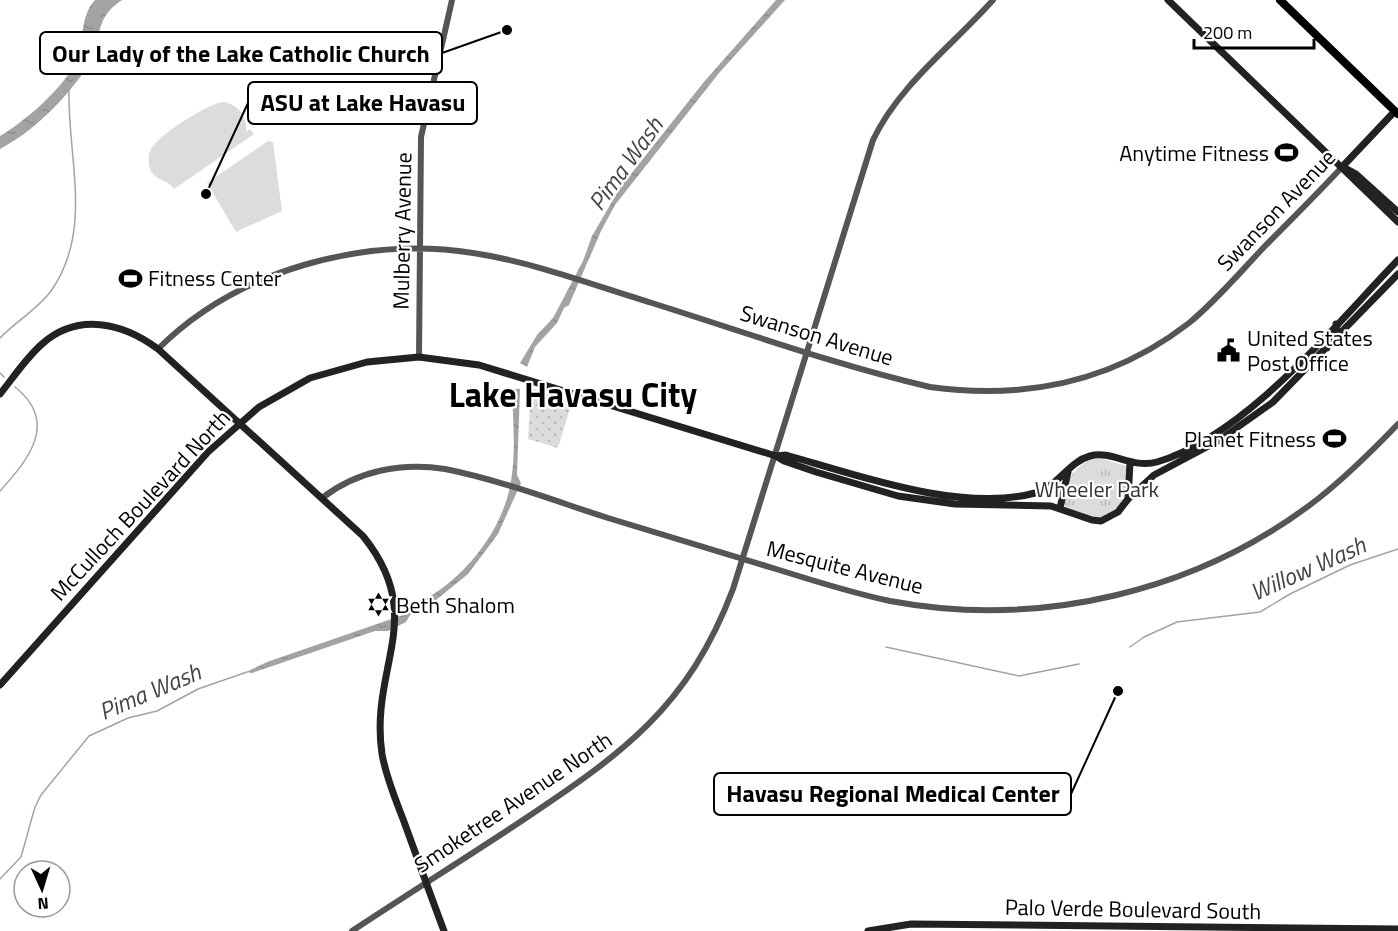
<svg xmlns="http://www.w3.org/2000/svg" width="1398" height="931" font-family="'Titillium Web',sans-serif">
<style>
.grass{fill:url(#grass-dots)}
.park{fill:url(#park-tufts)}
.pitch{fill:#dcdcdc}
.water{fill:url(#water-ripples)}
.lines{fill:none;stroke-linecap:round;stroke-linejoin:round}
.stream{stroke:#a3a3a3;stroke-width:1.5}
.tertiary{stroke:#555;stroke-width:6}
.secondary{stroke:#222;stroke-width:7}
.trunk{stroke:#000;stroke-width:8}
.labels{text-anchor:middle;stroke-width:4.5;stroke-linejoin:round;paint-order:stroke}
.poi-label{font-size:22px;fill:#000;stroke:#fff;text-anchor:start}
.street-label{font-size:22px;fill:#000;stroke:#fff}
.park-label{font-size:22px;fill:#333;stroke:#fff}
.water-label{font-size:24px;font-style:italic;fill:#444;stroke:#fff}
.town-label{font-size:34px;font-weight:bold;fill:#000;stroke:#fff}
.leader{fill:none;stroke:#000;stroke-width:2}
.callout-dot{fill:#000;stroke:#fff;stroke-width:2}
.callout{fill:#fff;stroke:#000;stroke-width:2}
.callout-label{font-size:24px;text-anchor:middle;font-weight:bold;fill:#000}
</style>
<defs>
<pattern id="grass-dots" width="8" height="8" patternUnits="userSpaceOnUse" patternTransform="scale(1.5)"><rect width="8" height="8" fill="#dcdcdc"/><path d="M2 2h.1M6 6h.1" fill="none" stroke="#bbb" stroke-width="1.8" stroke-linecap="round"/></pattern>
<pattern id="park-tufts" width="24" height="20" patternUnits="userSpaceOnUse" patternTransform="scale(1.5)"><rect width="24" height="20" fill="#dcdcdc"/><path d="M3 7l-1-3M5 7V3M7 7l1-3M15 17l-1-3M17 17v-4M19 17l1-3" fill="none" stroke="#bbb"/></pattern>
<pattern id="water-ripples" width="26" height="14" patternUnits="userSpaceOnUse" patternTransform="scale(1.5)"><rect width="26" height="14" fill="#a3a3a3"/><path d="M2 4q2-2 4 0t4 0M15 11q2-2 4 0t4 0" fill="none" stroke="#8b8b8b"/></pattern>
</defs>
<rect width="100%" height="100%" fill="#fff"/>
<path class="grass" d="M531 388 572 402 558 448 528 439Z"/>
<path class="park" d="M1099 458 1127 466C1126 487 1125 522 1092 517 1083 515 1074 510 1065 507 1061 484 1076 461 1099 458Z"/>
<path class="pitch" d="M225 102C240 106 247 117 246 132L250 129 254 134 174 189C167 178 151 181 149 164 148 158 149 151 153 146 162 133 210 102 225 102Z
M268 141 273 142 282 211 236 232 207 183Z"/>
<path class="water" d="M95 0H122C91 20 104 42 87 67 67 98 33 132 0 149V136C24 122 61 90 74 65 85 43 79 17 95 0Z
M776 0H785L719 73 615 205 601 231 569 305 564 308 557 323 535 347 527 367 520 363 537 335 553 318 583 261 592 236 620 188 703 83Z
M512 389H520L517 475 521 483 498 534 468 574 436 600 410 615 406 622 388 631H375L252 673 246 672 267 662 403 615 405 610C456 588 502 537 511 481 516 452 513 418 512 389Z"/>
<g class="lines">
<path class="stream" d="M0 338C15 322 38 309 51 291 94 230 67 157 69 88
M0 373 4 377
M0 491C29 459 59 422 15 387
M886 647 1019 676 1079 664
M1130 647 1144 637 1177 622 1260 612 1290 594 1350 565 1398 549
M0 879 21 857 35 807 41 795 89 736 128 718 157 711 198 689 247 672"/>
<path class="tertiary" d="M158 349C237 270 363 236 473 253 533 262 593 285 652 303 744 332 836 365 930 387 1024 400 1113 382 1189 323 1217 300 1241 271 1266 245 1292 219 1318 193 1343 166
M419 357 421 137 452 0
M322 498C357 471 401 462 445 469 500 480 555 501 608 518 664 535 720 552 776 569 814 581 852 593 890 601 1040 629 1199 592 1319 498 1348 475 1373 450 1398 424
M352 931C408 894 464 859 520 822 622 754 688 708 733 589L873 140C899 85 953 45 993 0"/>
<path class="secondary" d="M1168 0 1398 222
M1343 166 1395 111
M1345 168 1356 174 1398 212
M1327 348 1329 339 1337 330 1336 324
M0 394C13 378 26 358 42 344 78 312 123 323 158 349L363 536C429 618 369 666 382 754 386 777 395 798 403 819 417 857 430 894 444 931
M776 456 784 461 816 472 898 496 955 504 1051 506 1092 520 1101 521 1118 512 1128 499 1154 475 1218 441 1273 402 1398 274
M1128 499 1130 463
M1060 508 1068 472
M0 685 208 452 259 407 310 378 367 362 419 357 479 365 776 456 786 455C857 475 961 513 1035 493 1058 487 1068 462 1090 456 1112 450 1132 469 1157 462 1247 435 1334 326 1398 260
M868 931 911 924 1398 929"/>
<path class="trunk" d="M1280 0 1398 114"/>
</g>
<defs>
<symbol id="stadium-bare" viewBox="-9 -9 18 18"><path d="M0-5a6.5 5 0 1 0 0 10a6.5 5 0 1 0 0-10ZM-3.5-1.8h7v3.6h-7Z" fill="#000" stroke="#fff" stroke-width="2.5" paint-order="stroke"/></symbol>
<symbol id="civic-bare" viewBox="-9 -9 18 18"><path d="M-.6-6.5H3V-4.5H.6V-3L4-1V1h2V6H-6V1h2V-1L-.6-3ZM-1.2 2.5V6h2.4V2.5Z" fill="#000" stroke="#fff" stroke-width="2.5" paint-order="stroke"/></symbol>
<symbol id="synagogue-bare" viewBox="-9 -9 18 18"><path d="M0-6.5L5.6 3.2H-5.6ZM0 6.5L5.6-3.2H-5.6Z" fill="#000" stroke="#fff" stroke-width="2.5" paint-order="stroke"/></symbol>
</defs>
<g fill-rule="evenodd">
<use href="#stadium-bare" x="1270" y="136" width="33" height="33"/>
<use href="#stadium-bare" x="114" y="262" width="33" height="33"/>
<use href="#civic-bare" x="1212" y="334" width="33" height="33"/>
<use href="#stadium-bare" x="1318" y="422" width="33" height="33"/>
<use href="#synagogue-bare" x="362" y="588" width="33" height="33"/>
</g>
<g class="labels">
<g class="poi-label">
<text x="1269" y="161" text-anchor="end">Anytime Fitness</text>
<text x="148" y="286">Fitness Center</text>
<text x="1247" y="346">United States<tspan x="1247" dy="25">Post Office</tspan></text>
<text x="1316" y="447" text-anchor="end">Planet Fitness</text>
<text x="396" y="613">Beth Shalom</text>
</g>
<g class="street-label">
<text transform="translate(1276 210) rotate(-46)" y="8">Swanson Avenue</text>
<text transform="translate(402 231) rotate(-89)" y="8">Mulberry Avenue</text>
<text transform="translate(817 335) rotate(17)" y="8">Swanson Avenue</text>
<text transform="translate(140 505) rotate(-47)" y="8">McCulloch Boulevard North</text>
<text transform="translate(845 567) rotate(14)" y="8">Mesquite Avenue</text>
<text transform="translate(513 802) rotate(-34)" y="8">Smoketree Avenue North</text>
<text transform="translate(1133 909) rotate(1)" y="8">Palo Verde Boulevard South</text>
</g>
<g class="park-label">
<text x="1097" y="497">Wheeler Park</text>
</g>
<g class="water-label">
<text transform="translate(626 164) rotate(-54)" y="8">Pima Wash</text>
<text transform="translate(1308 569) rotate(-24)" y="8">Willow Wash</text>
<text transform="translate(150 692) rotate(-23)" y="8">Pima Wash</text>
</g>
<g class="town-label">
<text x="573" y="407">Lake Havasu City</text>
</g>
</g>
<path class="leader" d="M507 30L442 53M206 194L248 103M1118 691L1071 794"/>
<g class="callout-dot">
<circle cx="507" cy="30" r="6"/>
<circle cx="206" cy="194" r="6"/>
<circle cx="1118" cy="691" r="6"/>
</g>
<g class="callout">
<rect x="40" y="32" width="402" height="42" rx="6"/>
<rect x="248" y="82" width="229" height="42" rx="6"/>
<rect x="714" y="773" width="357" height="42" rx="6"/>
</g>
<g class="callout-label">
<text x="241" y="62">Our Lady of the Lake Catholic Church</text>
<text x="363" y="111">ASU at Lake Havasu</text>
<text x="893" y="802">Havasu Regional Medical Center</text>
</g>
<g transform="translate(42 889) rotate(176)"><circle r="28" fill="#ffffff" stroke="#999999" stroke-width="1.5"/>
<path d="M0-4.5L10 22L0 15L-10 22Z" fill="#000000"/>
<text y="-9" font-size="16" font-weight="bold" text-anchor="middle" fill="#000000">N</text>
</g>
<path d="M1194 39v9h120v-9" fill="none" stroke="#000000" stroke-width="3"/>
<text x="1203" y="39" font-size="18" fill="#000000" stroke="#ffffff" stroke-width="4.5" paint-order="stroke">200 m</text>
</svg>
